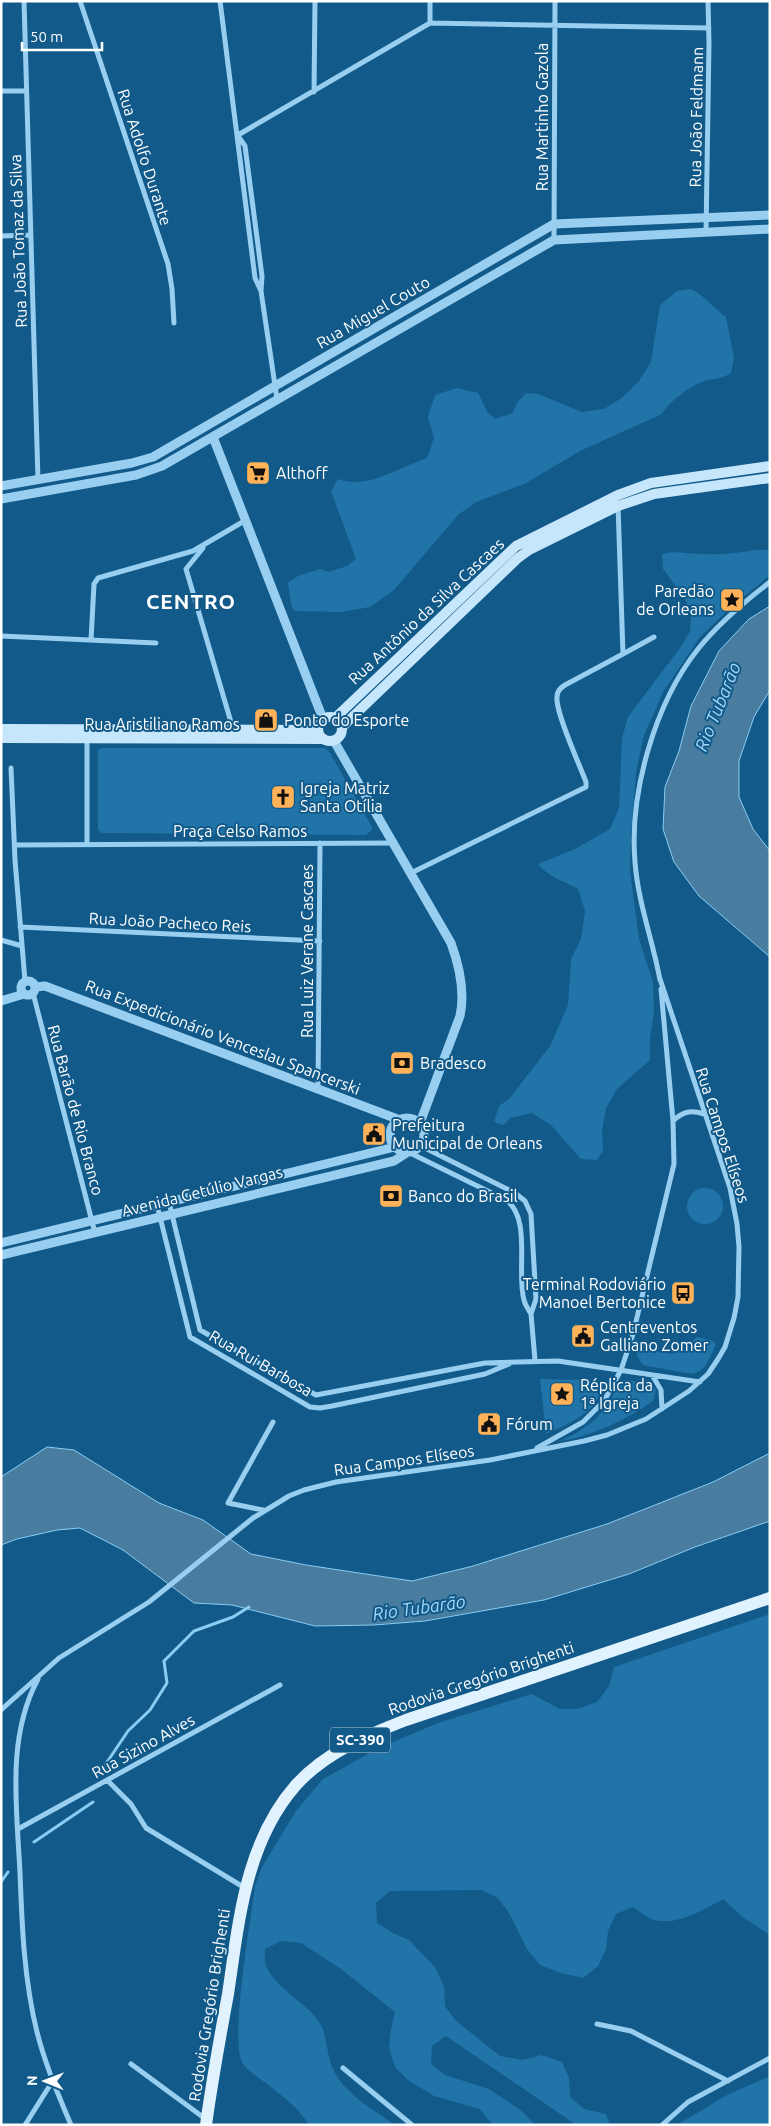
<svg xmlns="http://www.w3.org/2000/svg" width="771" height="2126" font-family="Ubuntu,sans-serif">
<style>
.green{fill:#2174a8}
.water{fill:#487da0;stroke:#89cdf4}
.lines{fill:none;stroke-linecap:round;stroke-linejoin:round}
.stream{stroke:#89cdf4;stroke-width:3}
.minor{stroke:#98cff1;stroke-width:5}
.tertiary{stroke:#98cff1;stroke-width:9}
.secondary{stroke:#c6e6fb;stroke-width:10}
.primary{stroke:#e1f2ff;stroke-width:12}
.labels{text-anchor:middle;stroke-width:4;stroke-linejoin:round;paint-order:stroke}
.shield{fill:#125a89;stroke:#b8cedc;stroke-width:1}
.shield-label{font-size:15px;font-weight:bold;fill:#fff}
.street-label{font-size:16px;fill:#fff;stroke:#125a89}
.poi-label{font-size:16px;fill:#fff;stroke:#125a89;text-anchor:start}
.water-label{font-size:18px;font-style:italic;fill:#a3d8f8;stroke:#125a89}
.district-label{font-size:21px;font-weight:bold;letter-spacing:1px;fill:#fff;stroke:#125a89}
</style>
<rect width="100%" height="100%" fill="#125a89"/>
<path class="green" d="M691 289C705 296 713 308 726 317L734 358 731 373C721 380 712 378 702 382 687 388 670 401 662 414L582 450 524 484 476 502 458 515 394 590 370 607 341 612 294 611 291 604 288 583 298 576 320 569 329 572 347 566 356 559 331 491 338 479C368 490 399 467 427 458L434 438 428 417 435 395 457 388 478 393 488 413 495 419 513 413 517 403 526 393 538 394 582 412 604 409 623 397 639 381 651 362 660 305 677 291Z
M756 550H770V575L729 609 700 637 663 692 643 738 636 773 631 835 630 871 639 939 653 982 654 1013 650 1038V1060L617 1089 606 1108 602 1130 603 1151 597 1160 581 1159 551 1125 532 1113 510 1118 504 1125 494 1122 499 1106 509 1099 550 1046 568 1005 571 959 581 939 585 911 578 889C564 881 548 877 538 864L575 849 610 829 619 808 622 738 628 717 680 648 690 631 691 614 684 597 663 569 662 554C675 550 688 554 701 554 720 555 738 553 756 550Z
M101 748H324L329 751 372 827V830L366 835 102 833 98 830V750Z
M687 1206a18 18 0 1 1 36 0a18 18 0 1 1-36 0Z
M697 1337 713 1341 716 1345C709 1358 706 1372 691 1374L643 1365 637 1356V1348L672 1354 681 1348H685Z
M540 1379 590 1380 598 1386 599 1397C589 1415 565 1426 546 1434Z
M622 1380 652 1383 656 1390 653 1401C624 1421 594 1435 558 1442 580 1433 598 1420 610 1401 614 1394 617 1386 622 1380Z
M770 1614V1935L744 1918 723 1899C703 1910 672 1929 649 1918 643 1915 638 1910 633 1907L616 1914 608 1931 606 1949 598 1966 583 1978 561 1973 540 1965 527 1949 509 1913 498 1898 482 1890 390 1891 376 1903 377 1923 393 1933 409 1940 435 1967 444 1986 445 2006 455 2020 500 2056 523 2060 541 2055 562 2062 569 2078 570 2097 584 2109 606 2114 610 2125 575 2124 446 2036 432 2046 431 2064 445 2075 489 2089 522 2111 535 2125H493L480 2109 434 2096 408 2080 395 2067 389 2048 391 2030 395 2012 341 1969 301 1943 281 1941 265 1949C265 1955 264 1963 267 1968 278 1990 304 2001 318 2020 327 2033 326 2047 330 2061 339 2091 371 2108 395 2125H309C300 2110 285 2098 271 2087 262 2080 248 2072 242 2062 230 2037 251 1920 255 1886L262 1867 296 1811 323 1779 379 1748 438 1723 532 1694 560 1709H578L597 1702 609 1686 614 1667Z
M770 2076V2125H677L727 2095Z"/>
<path class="water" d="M770 606V690L754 717 739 761V797L753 829 770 851V957L699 896 674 862 663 829 665 787 679 751 691 706 719 651 749 619Z
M47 1447 74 1450 159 1503 203 1520 251 1554 306 1565 412 1581 473 1566 607 1524 713 1482 770 1453V1521L695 1547 629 1574 544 1600 425 1621 374 1625 315 1626 232 1605 194 1603 123 1550 80 1528 57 1530 17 1539 1 1545V1477Z"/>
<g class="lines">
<path class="stream" d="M97 1777 128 1731 150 1710 167 1683 164 1661 194 1631 233 1617 249 1607
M34 1842 93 1802
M1 1882 8 1872"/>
<path class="minor" d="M24 1 38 480
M80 1 168 264 172 289 174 323
M220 1 255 278 261 291
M430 23V1
M1 91H26
M314 92 315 1
M238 135 430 23 709 28
M238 136 245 146 262 276 261 291 277 399
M706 233 709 43 708 1
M1 236 31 235
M554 240 555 1
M203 548 186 569 233 729
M1 636 156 643
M91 640 94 584 98 578 193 551 246 520
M623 654 654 637
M87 737V844
M11 768 15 860 25 981
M14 845 393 843
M411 873 586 787V782C580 766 555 711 557 697 557 691 560 688 565 685L623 654 618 505
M20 927 320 941
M1 940 22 946
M660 980C653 941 638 903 635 862 629 793 655 703 698 649 719 623 744 602 770 582
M33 993 95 1233
M318 1089 320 843
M673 1121C683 1111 691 1110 704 1114
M421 1146 515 1193 525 1201 531 1214 536 1299 531 1314 535 1360
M408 1152 506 1200C532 1218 516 1273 524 1300 525 1305 529 1310 531 1314
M169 1202 200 1330 316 1395 485 1363 558 1361 700 1382
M157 1205 190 1337 310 1407 320 1408 332 1406 485 1374 509 1364
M652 1375 661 1390 662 1409
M537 1448 583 1422 604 1401 621 1370 633 1334 674 1164 673 1121 661 989
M263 1510 228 1503 273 1422
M38 1679C6 1738 17 1809 20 1873 22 1926 24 1980 37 2032 45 2064 58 2094 71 2125
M1 1710 59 1658 149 1602 253 1518 289 1496 304 1490 336 1482 490 1460 584 1441 607 1435 646 1419 689 1391 708 1374 718 1359 725 1347 734 1318 738 1297 739 1247 737 1224 730 1188 660 979
M107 1780 131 1804 146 1828 245 1888
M18 1829 280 1685
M597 2024 631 2031 728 2081
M131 2064 207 2120
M343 2068 412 2125
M25 2125 52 2082
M662 2125 688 2102 770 2058"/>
<path class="tertiary" d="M213 437 323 719
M1 486 132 463 153 457 554 224 770 215
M1 499 136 475 162 466 554 240 770 229
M334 741 451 943C459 965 465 993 460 1016L420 1123
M21 988a7 7 0 1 1 14 0a7 7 0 1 1-14 0Z
M35 987 45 986 400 1120
M1 1001 24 994
M390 1135a17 17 0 1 1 34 0a17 17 0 1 1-34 0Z
M1 1243 395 1147
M1 1255 394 1161 408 1152"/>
<path class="secondary" d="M318 729a12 12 0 1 1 24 0a12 12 0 1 1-24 0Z
M335 718 516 546 618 495 651 483 770 466
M342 727 518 558 529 550 618 506 654 494 770 478
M1 729 318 730
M1 738 323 739"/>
<path class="primary" d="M206 2125C212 2081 220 2037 228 1994 239 1921 245 1843 296 1785 325 1753 367 1735 406 1720L770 1598"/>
</g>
<defs>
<symbol id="supermarket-square" viewBox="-11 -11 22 22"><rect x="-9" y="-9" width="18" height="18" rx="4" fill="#ffb257" stroke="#125a89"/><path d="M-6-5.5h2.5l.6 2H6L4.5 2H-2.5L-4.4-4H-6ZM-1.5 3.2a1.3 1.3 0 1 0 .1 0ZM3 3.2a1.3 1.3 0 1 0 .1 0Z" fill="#111"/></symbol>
<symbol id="sight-square" viewBox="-11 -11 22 22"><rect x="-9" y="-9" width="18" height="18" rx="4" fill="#ffb257" stroke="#125a89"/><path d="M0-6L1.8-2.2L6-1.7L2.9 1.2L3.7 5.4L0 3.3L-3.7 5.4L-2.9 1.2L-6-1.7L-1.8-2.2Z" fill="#111"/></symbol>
<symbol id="shop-square" viewBox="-11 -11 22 22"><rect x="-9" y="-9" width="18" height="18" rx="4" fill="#ffb257" stroke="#125a89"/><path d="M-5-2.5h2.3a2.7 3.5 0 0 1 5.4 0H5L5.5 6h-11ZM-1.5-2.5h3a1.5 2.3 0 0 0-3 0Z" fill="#111"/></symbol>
<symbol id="church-square" viewBox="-11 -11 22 22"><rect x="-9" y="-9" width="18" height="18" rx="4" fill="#ffb257" stroke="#125a89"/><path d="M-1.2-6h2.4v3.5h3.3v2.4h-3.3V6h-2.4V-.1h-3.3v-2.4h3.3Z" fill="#111"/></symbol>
<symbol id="bank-square" viewBox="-11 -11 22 22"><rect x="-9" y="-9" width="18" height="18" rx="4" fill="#ffb257" stroke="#125a89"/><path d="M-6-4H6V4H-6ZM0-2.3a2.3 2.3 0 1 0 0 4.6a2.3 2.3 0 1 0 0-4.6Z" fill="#111"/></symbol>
<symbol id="civic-square" viewBox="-11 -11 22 22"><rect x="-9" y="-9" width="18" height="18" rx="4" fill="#ffb257" stroke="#125a89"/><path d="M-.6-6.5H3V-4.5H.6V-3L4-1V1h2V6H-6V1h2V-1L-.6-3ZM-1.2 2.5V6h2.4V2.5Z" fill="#111"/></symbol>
<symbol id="bus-square" viewBox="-11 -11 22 22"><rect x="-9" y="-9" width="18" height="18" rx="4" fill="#ffb257" stroke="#125a89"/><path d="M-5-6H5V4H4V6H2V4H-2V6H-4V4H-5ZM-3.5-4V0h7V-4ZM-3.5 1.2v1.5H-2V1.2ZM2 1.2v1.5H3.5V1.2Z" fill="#111"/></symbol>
</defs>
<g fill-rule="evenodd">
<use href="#supermarket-square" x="244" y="459" width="28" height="28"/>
<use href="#sight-square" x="718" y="586" width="28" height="28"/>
<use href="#shop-square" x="252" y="706" width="28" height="28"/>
<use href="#church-square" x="269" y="783" width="28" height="28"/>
<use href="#bank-square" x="388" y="1049" width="28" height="28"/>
<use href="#civic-square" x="360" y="1120" width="28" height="28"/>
<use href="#bank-square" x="377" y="1182" width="28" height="28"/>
<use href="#bus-square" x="669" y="1279" width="28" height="28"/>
<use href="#civic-square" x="569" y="1322" width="28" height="28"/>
<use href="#sight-square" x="548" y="1380" width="28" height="28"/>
<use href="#civic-square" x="475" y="1410" width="28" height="28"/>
</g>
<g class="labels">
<rect class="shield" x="330" y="1727.5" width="60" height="25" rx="4"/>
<g class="shield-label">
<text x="360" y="1745">SC-390</text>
</g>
<g class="street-label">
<text transform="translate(542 117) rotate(-90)" y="6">Rua Martinho Gazola</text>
<text transform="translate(696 117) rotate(-89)" y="6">Rua João Feldmann</text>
<text transform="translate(145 157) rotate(72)" y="6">Rua Adolfo Durante</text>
<text transform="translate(18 241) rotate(-92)" y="6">Rua João Tomaz da Silva</text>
<text transform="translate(373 312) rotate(-30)" y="6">Rua Miguel Couto</text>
<text transform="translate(426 611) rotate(-43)" y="6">Rua Antônio da Silva Cascaes</text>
<text x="162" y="730">Rua Aristiliano Ramos</text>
<text x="240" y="837">Praça Celso Ramos</text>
<text transform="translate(170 922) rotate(3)" y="6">Rua João Pacheco Reis</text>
<text transform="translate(307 951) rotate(-90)" y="6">Rua Luiz Verane Cascaes</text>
<text transform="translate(223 1037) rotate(21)" y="6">Rua Expedicionário Venceslau Spancerski</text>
<text transform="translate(76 1110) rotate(75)" y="6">Rua Barão de Rio Branco</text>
<text transform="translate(723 1135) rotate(72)" y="6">Rua Campos Elíseos</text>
<text transform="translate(202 1191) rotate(-14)" y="6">Avenida Getúlio Vargas</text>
<text transform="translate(261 1363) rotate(30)" y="6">Rua Rui Barbosa</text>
<text transform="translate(404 1460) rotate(-8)" y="6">Rua Campos Elíseos</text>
<text transform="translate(481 1678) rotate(-19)" y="6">Rodovia Gregório Brighenti</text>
<text transform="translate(143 1746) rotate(-29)" y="6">Rua Sizino Alves</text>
<text transform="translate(209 2005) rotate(-81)" y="6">Rodovia Gregório Brighenti</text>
</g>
<g class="poi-label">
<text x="276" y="479">Althoff</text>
<text x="714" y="597" text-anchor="end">Paredão<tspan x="714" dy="18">de Orleans</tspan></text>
<text x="284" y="726">Ponto do Esporte</text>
<text x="300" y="794">Igreja Matriz<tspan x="300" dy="18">Santa Otília</tspan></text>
<text x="420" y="1069">Bradesco</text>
<text x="392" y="1131">Prefeitura<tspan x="392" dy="18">Municipal de Orleans</tspan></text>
<text x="408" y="1202">Banco do Brasil</text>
<text x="666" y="1290" text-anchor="end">Terminal Rodoviário<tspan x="666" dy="18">Manoel Bertonice</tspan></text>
<text x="600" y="1333">Centreventos<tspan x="600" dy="18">Galliano Zomer</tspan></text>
<text x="580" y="1391">Réplica da<tspan x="580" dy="18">1ª Igreja</tspan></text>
<text x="506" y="1430">Fórum</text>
</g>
<g class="water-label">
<text transform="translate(718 707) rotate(-68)" y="6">Rio Tubarão</text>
<text transform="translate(419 1608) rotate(-8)" y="6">Rio Tubarão</text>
</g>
<g class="district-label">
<text x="191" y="609">CENTRO</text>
</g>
</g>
<rect width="771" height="2126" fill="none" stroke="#ffffff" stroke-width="5"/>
<g transform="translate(45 2081) rotate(271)" stroke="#125a89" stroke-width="4" paint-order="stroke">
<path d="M0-4L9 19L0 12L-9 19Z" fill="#ffffff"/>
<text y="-8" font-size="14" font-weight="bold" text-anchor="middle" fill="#ffffff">N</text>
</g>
<path d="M22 42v8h80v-8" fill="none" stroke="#ffffff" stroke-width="2.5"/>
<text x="30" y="42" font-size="15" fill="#ffffff" stroke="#125a89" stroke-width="4" paint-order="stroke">50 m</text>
</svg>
